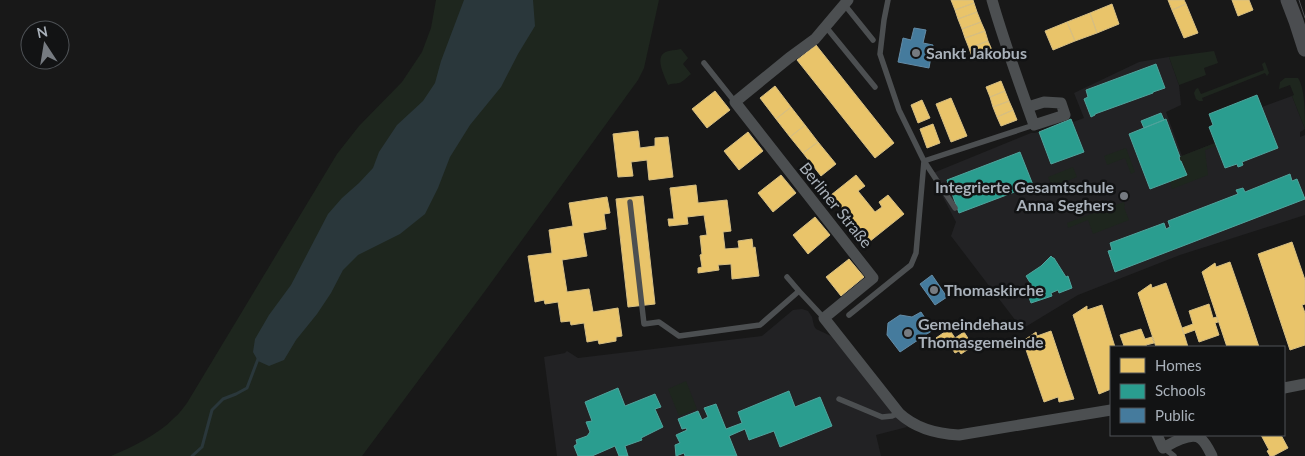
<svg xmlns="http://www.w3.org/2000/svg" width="1305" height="456" font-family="Lato,sans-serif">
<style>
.built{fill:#222224}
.green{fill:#1e261e}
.water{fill:#2a373b}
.homes{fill:#e9c46a;stroke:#d6be82}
.schools{fill:#2a9d8f;stroke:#50a39c}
.public{fill:#457b9d;stroke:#638ba6}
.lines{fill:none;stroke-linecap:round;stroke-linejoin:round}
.stream{stroke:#2a373b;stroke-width:3}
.lane{stroke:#4c4f51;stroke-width:5.5}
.street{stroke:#4c4f51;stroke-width:11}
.secondary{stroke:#4b4d50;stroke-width:15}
.tram{stroke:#4c4e51;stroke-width:1}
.poi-dot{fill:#767b81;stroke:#121314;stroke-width:2}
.labels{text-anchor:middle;stroke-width:5;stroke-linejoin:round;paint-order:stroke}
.poi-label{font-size:16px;font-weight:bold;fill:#a9b1ba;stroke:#121314;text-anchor:start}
.street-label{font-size:16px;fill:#a9b1ba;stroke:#121314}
</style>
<rect width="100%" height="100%" fill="#181818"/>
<path class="built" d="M1169 57 1179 85 1181 105 1166 112 1182 156 1268 122 1262 107 1292 96 1305 129 1300 132V137L1305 135V215L1180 255 1078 295 1022 329 951 236 956 222 932 176 933 173 1031 133H1034L1039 132 1071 119 1073 122 1084 118 1074 93 1139 62Z
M802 309 808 311 812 317 814 326 816 329 831 336 907 427 876 435 881 456H557L544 357 565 353 567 351 578 358 762 336 793 310Z"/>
<path class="green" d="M436 0H659L644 68 638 80 485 291 362 456H111C132 447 158 435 174 418 179 414 183 408 187 403L337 154 359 126 402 82 422 52 431 28Z
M681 49 688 58 683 64 691 74C687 77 683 82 679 83 675 84 672 83 668 85 665 77 655 59 664 53 668 50 677 50 681 49Z
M1214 51 1218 63 1204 68 1206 75 1179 85 1169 57Z
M1265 62 1269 73 1267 76 1265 73 1202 98 1203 101H1199L1196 99 1194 93 1196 89 1198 88 1201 94 1264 70 1262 64Z
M1285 78H1298C1305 88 1305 114 1305 129L1292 96 1294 95 1290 85 1279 89 1280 82Z
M1215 143 1216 146 1205 150 1208 175 1172 189 1170 182 1187 175 1182 161H1180L1179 157Z
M1126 148 1135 172 1131 174 1125 158 1107 165 1104 156Z
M1073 167 1077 177 1057 185 1058 187 1053 189 1048 177Z
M1124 202 1125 206 1124 207 1129 220 1093 234 1088 220 1068 228 1067 223Z
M686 381 697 409 679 416 668 389Z"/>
<path class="water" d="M464 0H533L535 26 518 54 501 87 470 125 450 157 438 188 425 214 400 234 358 255 343 270 331 293 317 314 296 340 284 360 269 366 258 361 253 352 255 339 269 315 291 285 328 214 342 198 359 183 373 168 379 152 397 125 423 101 435 83 441 61Z"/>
<path class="homes" d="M951 0H973L974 3 955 10Z
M1168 0H1184L1186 4 1172 10Z
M1232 0H1249L1253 10 1238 16Z
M974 3 977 12 958 19 955 10Z
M1112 4 1119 24 1097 33 1090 13Z
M1186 4 1198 33 1184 38 1172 10Z
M977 12 981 22 962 29 958 19Z
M1090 13 1097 33 1075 41 1067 22Z
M981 22 985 31 965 38 962 29Z
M1067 22 1075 41 1053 50 1045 31Z
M985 31 988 41 969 48 965 38Z
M988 41 992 50 972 57 969 48Z
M816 45 894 143 875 158 797 60Z
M1001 81 1005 91 990 97 986 87Z
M775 86 791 107 776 119 760 98Z
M715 91 730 110 707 128 692 109Z
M1005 91 1009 101 993 107 990 97Z
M951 98 967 136 951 142 936 104Z
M922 100 930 118 918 123 911 105Z
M1009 101 1013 110 997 117 993 107Z
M791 107 805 125 790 137 776 119Z
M1013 110 1017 120 1001 126 997 117Z
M933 124 940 143 927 148 920 129Z
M805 125 818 142 803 153 790 137Z
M638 131 640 148 655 146V138L668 137 673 177 649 180 647 160 631 162 633 176 618 177 613 134Z
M748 132 763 151 739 170 724 151Z
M818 142 836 164 821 176 803 153Z
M781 175 796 193 773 212 758 193Z
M856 175 865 186 858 191 875 212 882 207 879 202 888 195 904 214 869 242 831 195Z
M696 185 698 203 727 200 731 231 723 232 725 249 739 248 738 241 752 239 753 248 755 247 759 276 732 279 731 264 718 265 719 270 698 273V268L702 267 700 255 702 254 700 236 707 235 704 215 687 217 688 224 669 226 668 219H674L670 188Z
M643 196 655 304 628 307 616 199Z
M607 197 610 213 604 214 606 229 583 233 587 256 562 260 567 292 589 289 593 312 618 308 622 336 616 337V341L599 344 598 340 587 342 584 323 571 325 570 321 561 322 558 302 545 304 544 300 535 302 528 256 552 253 549 230 573 226 569 203Z
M815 217 830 235 808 254 793 235Z
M1292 242 1305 280V304L1302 305 1305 313V345L1290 350 1258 254Z
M849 259 864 277 841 296 826 277Z
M1230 262 1247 311 1259 347H1227L1202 272 1215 263 1216 267Z
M1166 283 1184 334 1188 347H1156L1138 293 1151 284 1152 288Z
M1209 304 1213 318 1217 317 1218 322 1215 323 1219 335 1199 342 1195 330 1184 334 1182 328 1193 324 1189 311Z
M1102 305 1115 347H1111V389L1099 394 1073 315 1087 306V310Z
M949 329 955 338 964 332 973 346 961 354 959 351 955 353 949 344 943 348 936 338Z
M1141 329 1145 339 1152 337 1154 343 1146 345 1147 347H1120L1124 346 1120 335Z
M1051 331 1065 373 1074 399 1059 402 1058 397 1044 402 1023 341 1036 332 1037 336Z
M1261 435H1281L1288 448 1273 456H1270L1267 451 1269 450Z"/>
<path class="schools" d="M1156 64 1165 88 1153 92V93L1095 114V115L1091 117 1084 99 1088 97 1086 90Z
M1257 95 1278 148 1242 162 1243 165 1241 166 1238 167 1237 164 1225 168 1209 127 1213 125 1209 114Z
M1161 113 1164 120 1144 128 1141 121Z
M1071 119 1084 152 1051 164 1039 132Z
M1166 119 1180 157H1179L1180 161H1181L1187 175 1150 189 1129 134Z
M1020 152 1033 185 959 213 947 180Z
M1290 174 1292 181 1297 179 1305 199 1115 272 1108 251 1112 250 1110 243 1164 223 1166 229 1170 227 1168 221 1238 194 1236 190 1243 188 1245 192Z
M1051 256 1053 258H1054L1066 277 1068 276 1072 288 1059 293 1058 290 1051 293 1052 296 1031 303 1027 292 1034 289 1026 276 1041 266Z
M618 388 625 406 655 394 661 407 655 409 663 427 641 438 642 440 625 446 628 456H619L615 446 592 456H578L574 446 577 444 576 440 587 436 590 432 586 422 592 421 585 402Z
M789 391 795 407 820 397 832 426 780 447 774 431 749 440 745 429 729 436 737 456H685L684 453 676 456 675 445 680 443 676 435 687 430 686 428 682 429 678 419 698 411 702 420 708 417 704 408 716 404 726 429 742 423 738 412Z"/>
<path class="public" d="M914 28 926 30 923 43 933 45 929 68 898 62 903 38 911 40Z
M932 275 947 297 935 305 920 284Z
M921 312 933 330 900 352 887 335 888 323 900 315 912 317Z"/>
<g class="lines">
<path class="stream" d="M192 456 202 447 212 410 223 399 236 394 247 388 258 359"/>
<path class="lane" d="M844 4 873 40
M826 27 875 87
M704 63 735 102
M630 202 644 324 659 322 679 336 760 325 799 291 824 318
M955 208 924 161 1034 125
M787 277 799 291
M849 315 911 265 916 253 924 161 899 110 880 54 884 20 888 0
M839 399 882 417 892 416 899 413
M1164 448 1174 456"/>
<path class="street" d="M848 0 815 39 789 58 735 102 873 278 824 318 899 413C915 428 938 434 959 435L1111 410
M992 0C1004 42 1019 83 1034 125L1065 115 1061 103 1044 102 1028 107
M1284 388 1305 384
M1157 435 1163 448C1172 443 1192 431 1201 439 1206 443 1209 450 1212 456"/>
<path class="secondary" d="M1288 0 1296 21 1305 49"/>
<path class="tram" d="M1299 0 1305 18"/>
</g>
<g class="poi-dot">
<circle cx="916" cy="53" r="5"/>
<circle cx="1124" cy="196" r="5"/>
<circle cx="934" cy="290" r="5"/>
<circle cx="908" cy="333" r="5"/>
</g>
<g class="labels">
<g class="poi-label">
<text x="926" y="59">Sankt Jakobus</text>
<text x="1114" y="193" text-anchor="end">Integrierte Gesamtschule<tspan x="1114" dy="18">Anna Seghers</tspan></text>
<text x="944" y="296">Thomaskirche</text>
<text x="918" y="330">Gemeindehaus<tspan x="918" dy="18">Thomasgemeinde</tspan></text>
</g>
<g class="street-label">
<text transform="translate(836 205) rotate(51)" y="6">Berliner Straße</text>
</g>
</g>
<rect x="1110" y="346" width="175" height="90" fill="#121314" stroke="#4e5256"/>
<rect x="1120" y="358" width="25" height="15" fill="#e9c46a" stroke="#4e5256"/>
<text x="1155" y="371" font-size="15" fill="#a9b1ba">Homes</text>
<rect x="1120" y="384" width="25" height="15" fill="#2a9d8f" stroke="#4e5256"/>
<text x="1155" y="396" font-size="15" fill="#a9b1ba">Schools</text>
<rect x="1120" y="408" width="25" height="15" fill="#457b9d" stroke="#4e5256"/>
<text x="1155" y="421" font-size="15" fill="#a9b1ba">Public</text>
<g transform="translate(45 45) rotate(348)"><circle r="24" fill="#121314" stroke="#4e5256"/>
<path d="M0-4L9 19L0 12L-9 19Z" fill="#767b81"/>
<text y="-8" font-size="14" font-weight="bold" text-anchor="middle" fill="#a9b1ba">N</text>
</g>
</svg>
